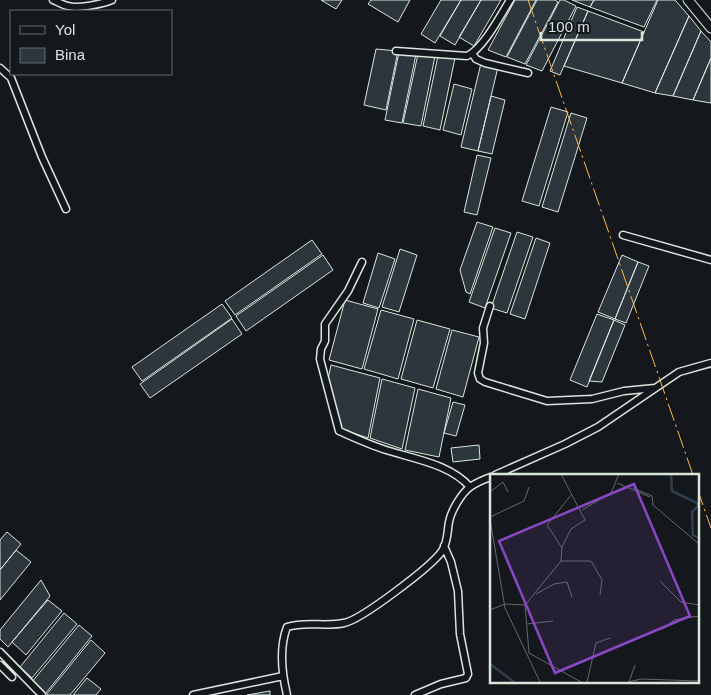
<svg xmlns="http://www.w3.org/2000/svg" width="711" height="695" font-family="Arial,sans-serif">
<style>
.building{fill:#2c363c;stroke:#d8e6dc}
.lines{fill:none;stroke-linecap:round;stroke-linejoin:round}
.street-casing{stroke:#d8e6dc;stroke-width:9}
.secondary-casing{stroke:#d8e6dc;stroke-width:11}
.street{stroke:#14181c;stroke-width:6}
.secondary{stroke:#14181c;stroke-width:9}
.power{stroke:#ffb74d;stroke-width:1;stroke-dasharray:18 4 2.5 4;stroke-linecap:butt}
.inset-river{fill:none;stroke:#2f3f4d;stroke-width:2.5}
.inset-road{fill:none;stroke:#626a69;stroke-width:1}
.view{fill:#8948c3;fill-opacity:0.15;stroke:#8948c3;stroke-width:2.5}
.inset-edge{fill:none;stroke:#d8e6dc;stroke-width:2.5}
</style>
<rect width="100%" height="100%" fill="#14181c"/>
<path class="building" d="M321 0H342L336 9Z
M371 0H410L398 22 368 4Z
M441 0H461L435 43 421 34Z
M461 0H481L455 45 440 36Z
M481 0H501L474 46 459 37Z
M515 0H536L506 57 488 50Z
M537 0H555L558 2 525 64 507 57Z
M560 0H564L576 6 542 71 526 65Z
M572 0H594L590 7Z
M594 0H657L644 27 590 7Z
M658 0H675L689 16 655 93 622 83Z
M577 7 588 11 560 75 550 71Z
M588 11 644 32 622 83 564 66Z
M689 16 701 31 673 96 655 93Z
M701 31 711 42V58L693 100 673 96Z
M376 49 398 51 386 110 364 105Z
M399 52 416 54 402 123 385 120Z
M418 54 435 56 421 126 403 123Z
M438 56 455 58 440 130 423 126Z
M711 58V103L693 100Z
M481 63 498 67 478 151 461 147Z
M454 84 472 89 461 135 443 130Z
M491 96 505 100 492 154 478 151Z
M551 107 568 112 539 206 522 201Z
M571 113 587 118 558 212 542 207Z
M477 155 491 158 477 215 464 212Z
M477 222 493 227 470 294 466 292 460 270Z
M495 228 511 233 485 308 469 302Z
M517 232 533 237 507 313 491 308Z
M536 238 550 243 525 319 510 314Z
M312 240 322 254 235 315 225 301Z
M400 249 417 255 399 312 382 307Z
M378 253 395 259 379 308 363 303Z
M323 255 333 270 246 331 236 316Z
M622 255 638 262 615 319 598 312Z
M638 262 649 266 626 323 615 319Z
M345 300 378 309 362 369 329 360Z
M222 304 232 318 142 381 132 367Z
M381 310 414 319 398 379 364 369Z
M597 314 614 320 587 387 570 380Z
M232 319 242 334 150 398 140 384Z
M417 320 450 329 433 388 401 379Z
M614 320 625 325 602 382 589 381Z
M452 330 479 337 463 397 436 389Z
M331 365 380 378 368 438 341 429 327 384Z
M382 379 415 388 402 449 370 438Z
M418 389 451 398 439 457 405 450Z
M453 402 465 405 456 436 444 433Z
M479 445 480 459 453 462 451 448Z
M7 532 21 544 0 570V540Z
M16 550 31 562 0 600V570Z
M41 580 50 596 8 647 0 639V630Z
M48 600 62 611 26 655 12 642Z
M64 613 77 624 32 678 20 667Z
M79 625 92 636 45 694 31 683Z
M91 640 105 653 70 695H46Z
M87 678 101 689 96 695H73Z
M270 691V695H247Z"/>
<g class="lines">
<defs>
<path id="street" d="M53 0C58 2 63 5 68 6 78 9 102 4 112 0
M396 51 467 56C483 49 500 16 510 0
M472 53 476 59 485 63 528 73
M0 68 11 78 42 157 66 209
M623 235 711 260
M362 262 348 291 325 324V341L321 349 320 359 339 431C355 438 370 445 386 450 414 459 450 464 470 487
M490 306 483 328 484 343 478 373 480 379 485 382 547 401 592 399 624 391 655 388
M495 475 565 444 598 427 679 372 711 363
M0 652 42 695
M0 665 12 677
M193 695 283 676
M287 695C282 674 279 648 287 627 305 621 325 627 344 623 361 620 432 566 442 551 448 542 447 533 449 522 451 511 461 494 470 487 476 483 485 479 491 477
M415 695 441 684 466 678 468 674 460 634 458 591 451 562 444 546"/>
<path id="secondary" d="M688 0 711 28"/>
</defs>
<use href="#street" class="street-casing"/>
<use href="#secondary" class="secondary-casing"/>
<use href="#street" class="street"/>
<use href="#secondary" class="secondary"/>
<path class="power" d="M528 0 693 475
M697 488 711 528"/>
</g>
<g transform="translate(490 474)">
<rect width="209" height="209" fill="#14181c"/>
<path class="inset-river" d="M181 0 182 17 207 29 208 32 202 38 203 61 209 64M0 190 24 208"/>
<path class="inset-road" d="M127 9 160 23M143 14 162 22 163 31 209 70M0 18 13 8 18 18M92 36 121 19 129 0M0 43 34 27 39 13M0 45 15 134 50 208M72 74 57 51 82 20M71 87H101L112 106 110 121M170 107 191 128 209 131M46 120 64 110 77 108 82 123M35 131 71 87 72 73 81 55 95 46 71 0M0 136 15 130 35 131 39 179 91 208M37 150 63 147M173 155 184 146 209 142M97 208 106 169 120 164M138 208 151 205 209 207M139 208 145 191"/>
<path class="view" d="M144 10 200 142 65 199 9 67Z"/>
<rect width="209" height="209" class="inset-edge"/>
</g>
<rect x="10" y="10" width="162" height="65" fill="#14181c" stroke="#626a69"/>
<rect x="20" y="26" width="25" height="8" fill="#14181c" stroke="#626a69"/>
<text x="55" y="35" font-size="15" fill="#d8e6dc">Yol</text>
<rect x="20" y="48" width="25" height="15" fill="#2c363c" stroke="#626a69"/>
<text x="55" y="60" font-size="15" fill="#d8e6dc">Bina</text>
<path d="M541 32v8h101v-8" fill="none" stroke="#d8e6dc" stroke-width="2.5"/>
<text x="548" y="32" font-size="15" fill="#d8e6dc" stroke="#14181c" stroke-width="4" paint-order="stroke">100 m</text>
</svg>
